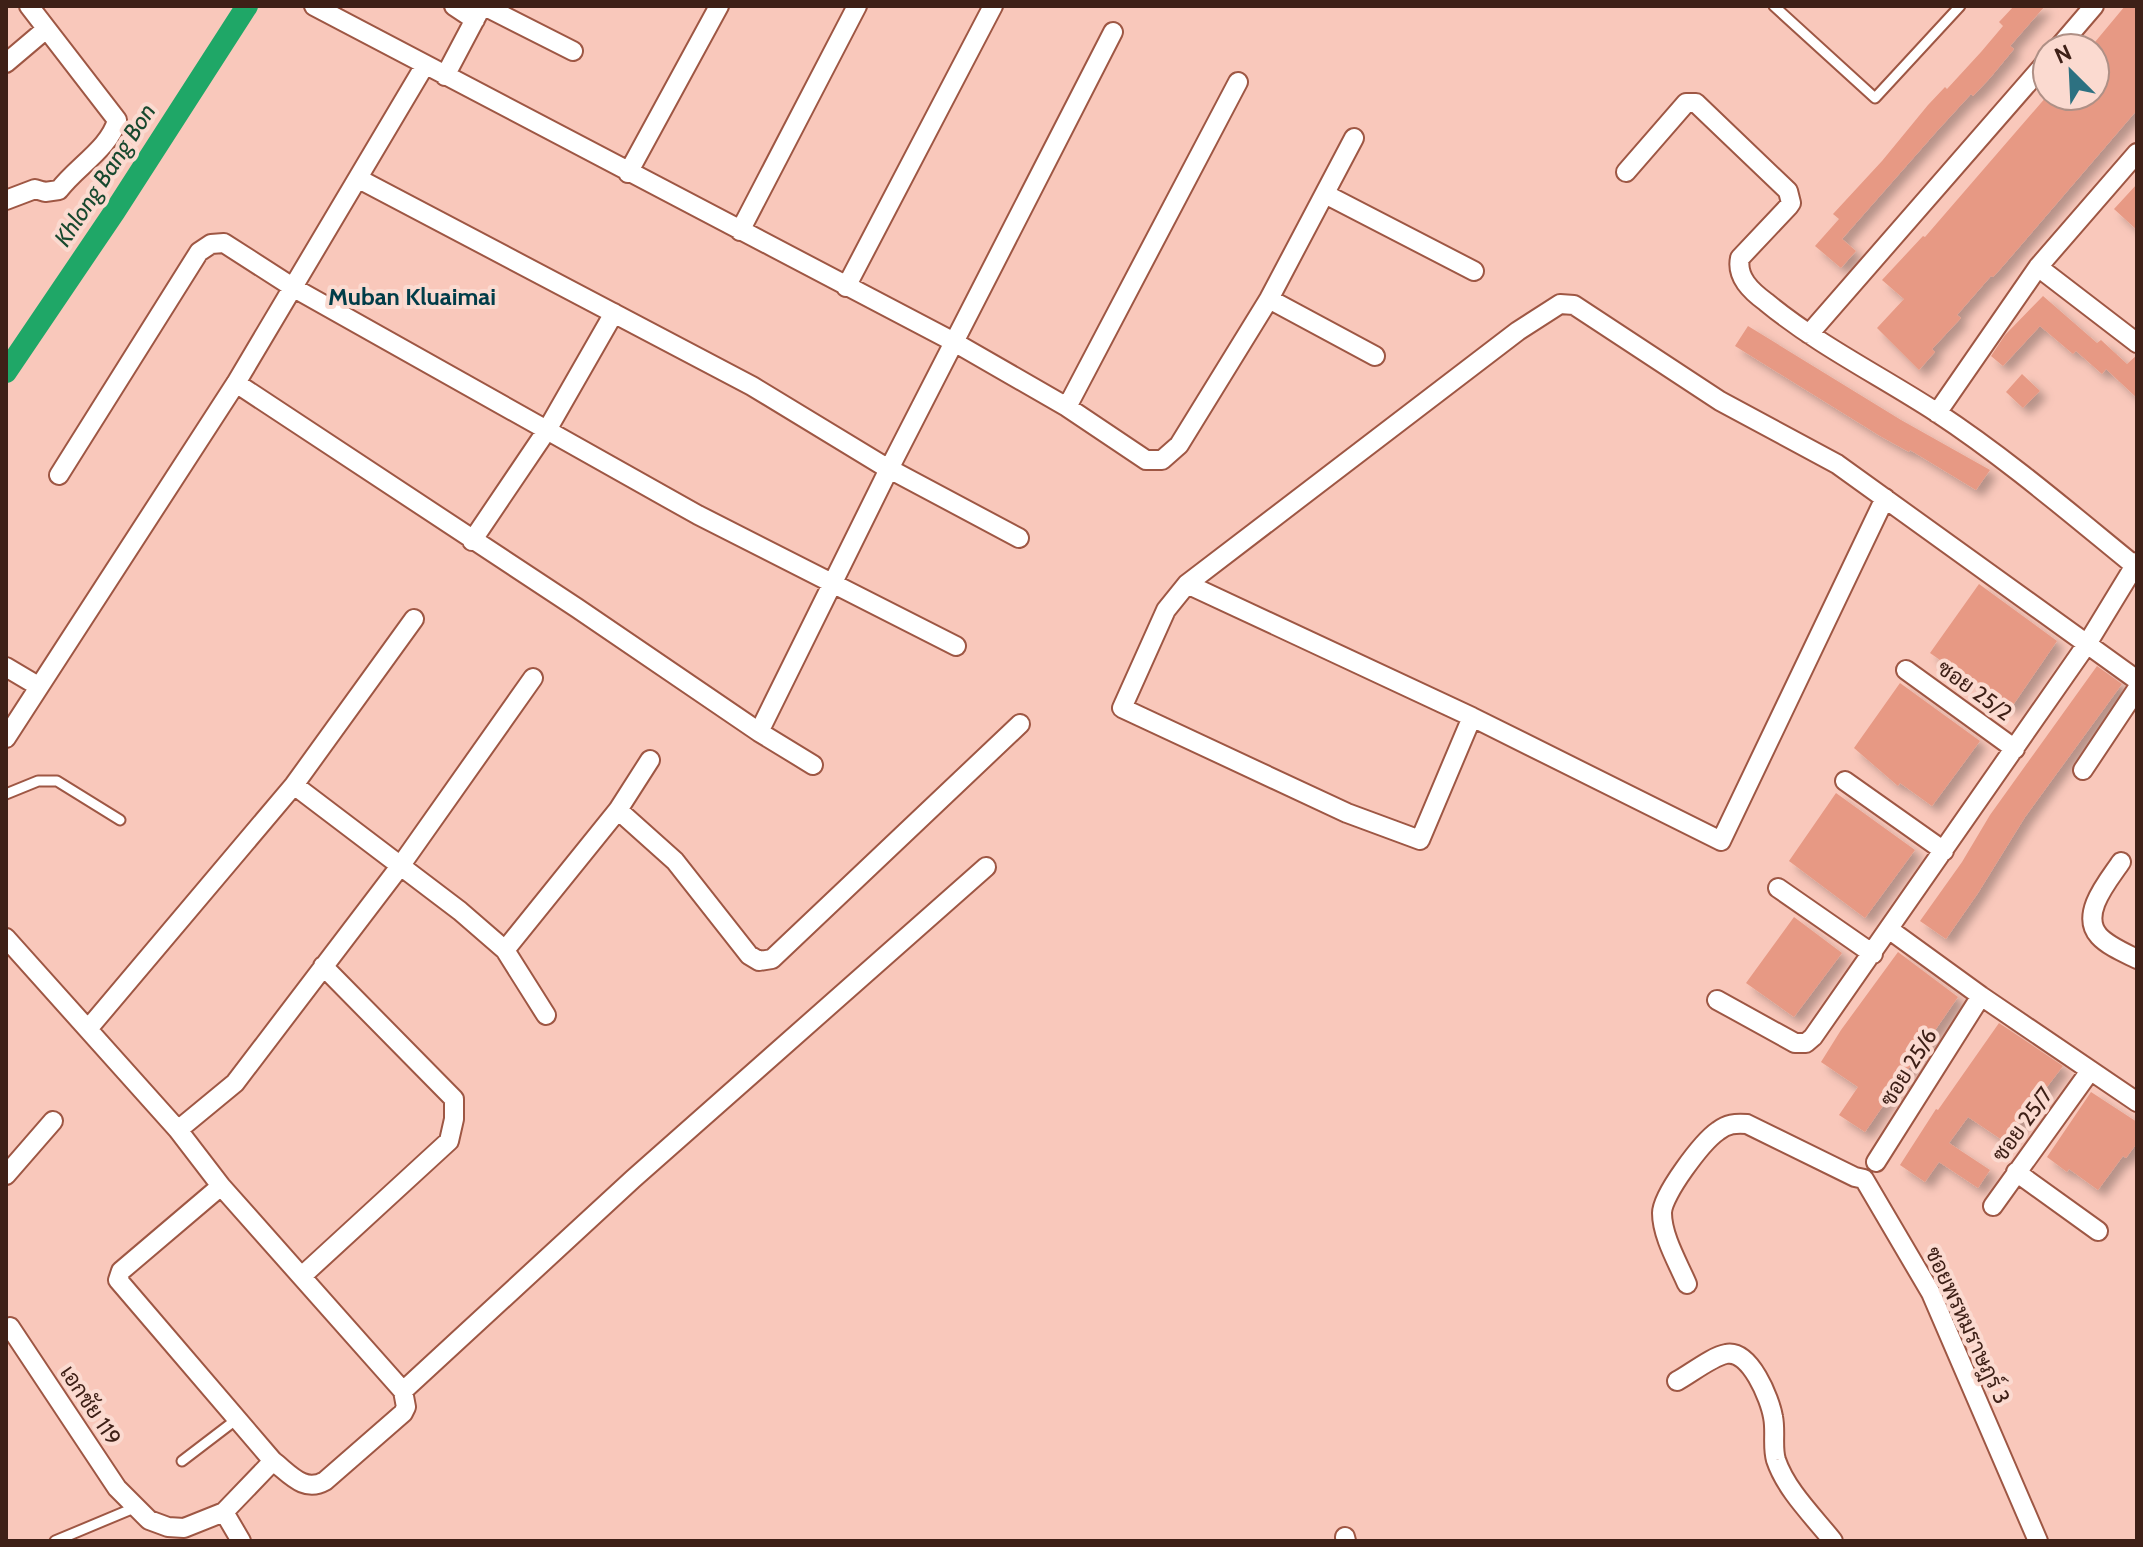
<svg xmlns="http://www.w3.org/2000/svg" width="2143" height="1547" font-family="Cabin,Sarabun,sans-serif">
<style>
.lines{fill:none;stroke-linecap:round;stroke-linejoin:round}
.canal{stroke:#1fa767;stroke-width:22}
.building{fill:#e79984;filter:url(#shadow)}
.service-casing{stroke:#9e5744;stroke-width:13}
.minor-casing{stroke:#9e5744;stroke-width:22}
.service{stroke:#fff;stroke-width:9}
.minor{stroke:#fff;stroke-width:18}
.labels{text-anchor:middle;stroke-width:8;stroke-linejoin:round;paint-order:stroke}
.street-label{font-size:22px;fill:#3e2017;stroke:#fbdad0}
.water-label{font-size:24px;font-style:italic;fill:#17482e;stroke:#fbdad0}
.neighbourhood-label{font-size:24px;font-weight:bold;fill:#003d49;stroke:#fbdad0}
</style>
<defs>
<filter id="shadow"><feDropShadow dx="7" dy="7" stdDeviation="4" flood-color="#0004"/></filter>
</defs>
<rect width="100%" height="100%" fill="#f9c8bb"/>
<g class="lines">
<path class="canal" d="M6 372 115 211 247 6"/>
</g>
<path class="building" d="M2014 6H2045L2010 46 2014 49 1990 78 1973 96 1971 94 1937 131 1842 239 1856 251 1841 268 1815 246 1839 219 1833 214 1882 161 1928 105 1945 87 1947 89 1981 52 2003 26 1999 22Z
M2125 6H2137V110L2003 266 1993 277 1991 276 1957 315 1961 318 1932 349 1935 352 1919 370 1877 328 1904 299 1882 280 1923 236 1925 237 2047 96H2095V42Z
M2137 184V230L2114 209Z
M2043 296 2097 343 2101 340 2127 364 2137 355V398L2106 369 2102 374 2076 351 2073 354 2040 326 2003 366 1991 356 2005 335Z
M1748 326 1901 420 1990 470 1976 490 1910 450 1909 452 1880 436 1735 346Z
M2022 374 2040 391 2023 408 2006 392Z
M1979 584 2057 641 2011 708 1953 664 1950 667 1930 653Z
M2097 666 2122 684 2025 817 1978 893 1946 939 1920 921 1962 862 1990 815Z
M1900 683 1980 741 1932 806 1900 783 1898 786 1854 748Z
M1836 793 1915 850 1865 918 1789 861Z
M1794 917 1842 953 1794 1017 1746 983Z
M1898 952 1958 997 1865 1132 1839 1115 1858 1087 1821 1062 1841 1030Z
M1999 1023 2063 1066 2005 1142 1968 1117 1949 1143 1990 1170 1978 1188 1939 1162 1925 1182 1900 1165 1936 1109 1938 1110Z
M2091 1092 2137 1122V1143L2126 1158 2123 1156 2098 1190 2069 1169 2067 1172 2047 1157Z"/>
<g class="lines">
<defs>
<path id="service" d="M1774 6 1875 98 1960 6
M6 794 38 781H57L120 820
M182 1461 237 1419
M55 1541 134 1508"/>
<path id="minor" d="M314 6 954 342 1067 407 1146 460H1162L1179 445 1269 299 1354 138
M454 6 475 20
M484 6 573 51
M2058 48 2094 6
M6 63 45 30
M445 76 482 6
M1626 172 1686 103H1696L1788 191 1791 203 1789 206 1740 258C1736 277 1751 291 1766 302 1818 345 1879 375 1936 412 2006 458 2070 513 2135 566
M628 173 719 6
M359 179 752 386 882 465 1019 538
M1325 194 1474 271
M6 200 35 189 45 192 59 190C76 167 110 148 117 120L29 6
M740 231 857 6
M2038 267 2137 343
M846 287 993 6
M1269 299 1375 356
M1809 334 2047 61
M236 383 577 608 759 732 813 765
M1067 407 1238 82
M1937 413 2038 267 2137 153
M59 475 199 252 211 244 224 243 294 288 698 515 956 646
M1885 498 1721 841 1472 717 1420 840 1347 813 1122 708 1166 610 1187 584 1518 331 1560 304 1574 305 1720 401 1837 464 2137 680
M472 541 547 430 614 313
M1187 584 1472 717
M6 667 38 686
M1906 670 2015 749
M759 732 889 469 1113 32
M6 738 236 383 425 65
M2083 770 2137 689
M1845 781 1944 851
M294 785 460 911 505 950 546 1015
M618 810 675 861 749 955 759 961 772 959 1020 724
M2121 862C2109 880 2079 914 2099 936 2108 946 2125 953 2137 959
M1778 888 1873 954
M1890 930 1981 996 2137 1102
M6 938 178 1130 221 1186 403 1391 406 1407 403 1413 325 1481C304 1493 290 1474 273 1461L118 1280 121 1271 221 1186
M505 950 618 810 650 760
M1717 1000 1795 1043H1806L1813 1037 2087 644 2137 562
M88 1029 294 785 414 619
M178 1130 235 1083 401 865 533 678
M1876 1162 1981 996
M2016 1172 2098 1231
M6 1175 53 1121
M1993 1206 2090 1071
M302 1276 449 1141 454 1119V1099L323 966
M1687 1284C1678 1263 1662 1236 1662 1213 1662 1195 1702 1142 1718 1131 1727 1124 1735 1123 1747 1124L1855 1177 1864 1179 1931 1293 2038 1541
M10 1327 117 1488 149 1520 168 1527 184 1528 224 1512 273 1461
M1677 1381C1690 1374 1713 1356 1726 1354 1750 1349 1770 1399 1773 1417 1776 1431 1772 1447 1776 1460 1786 1490 1814 1517 1833 1541
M403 1391 633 1179 986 867
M224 1512 241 1541
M1345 1537 1346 1541"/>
</defs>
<use href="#service" class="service-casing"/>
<use href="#minor" class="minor-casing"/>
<use href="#service" class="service"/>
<use href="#minor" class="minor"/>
</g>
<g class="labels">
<g class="street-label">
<text transform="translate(1975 690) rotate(36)" y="8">ซอย 25/2</text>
<text transform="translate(1908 1067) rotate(-58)" y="8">ซอย 25/6</text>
<text transform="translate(2022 1124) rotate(-54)" y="8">ซอย 25/7</text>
<text transform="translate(1968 1325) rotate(65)" y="8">ซอยพรหมราษฎร์ 3</text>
<text transform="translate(91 1405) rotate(56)" y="8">เอกชัย 119</text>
</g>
<g class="water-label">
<text transform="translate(105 175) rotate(-57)" y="8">Khlong Bang Bon</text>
</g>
<g class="neighbourhood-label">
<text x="412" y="305">Muban Kluaimai</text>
</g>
</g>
<rect width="2143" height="1547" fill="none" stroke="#3e2017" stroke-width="16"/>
<g transform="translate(2071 72) rotate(336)"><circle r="38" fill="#fbdad0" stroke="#af9086" stroke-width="2"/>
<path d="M0-6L14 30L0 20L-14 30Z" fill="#2d7181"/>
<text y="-12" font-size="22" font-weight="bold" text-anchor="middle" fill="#3e2017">N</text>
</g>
</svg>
